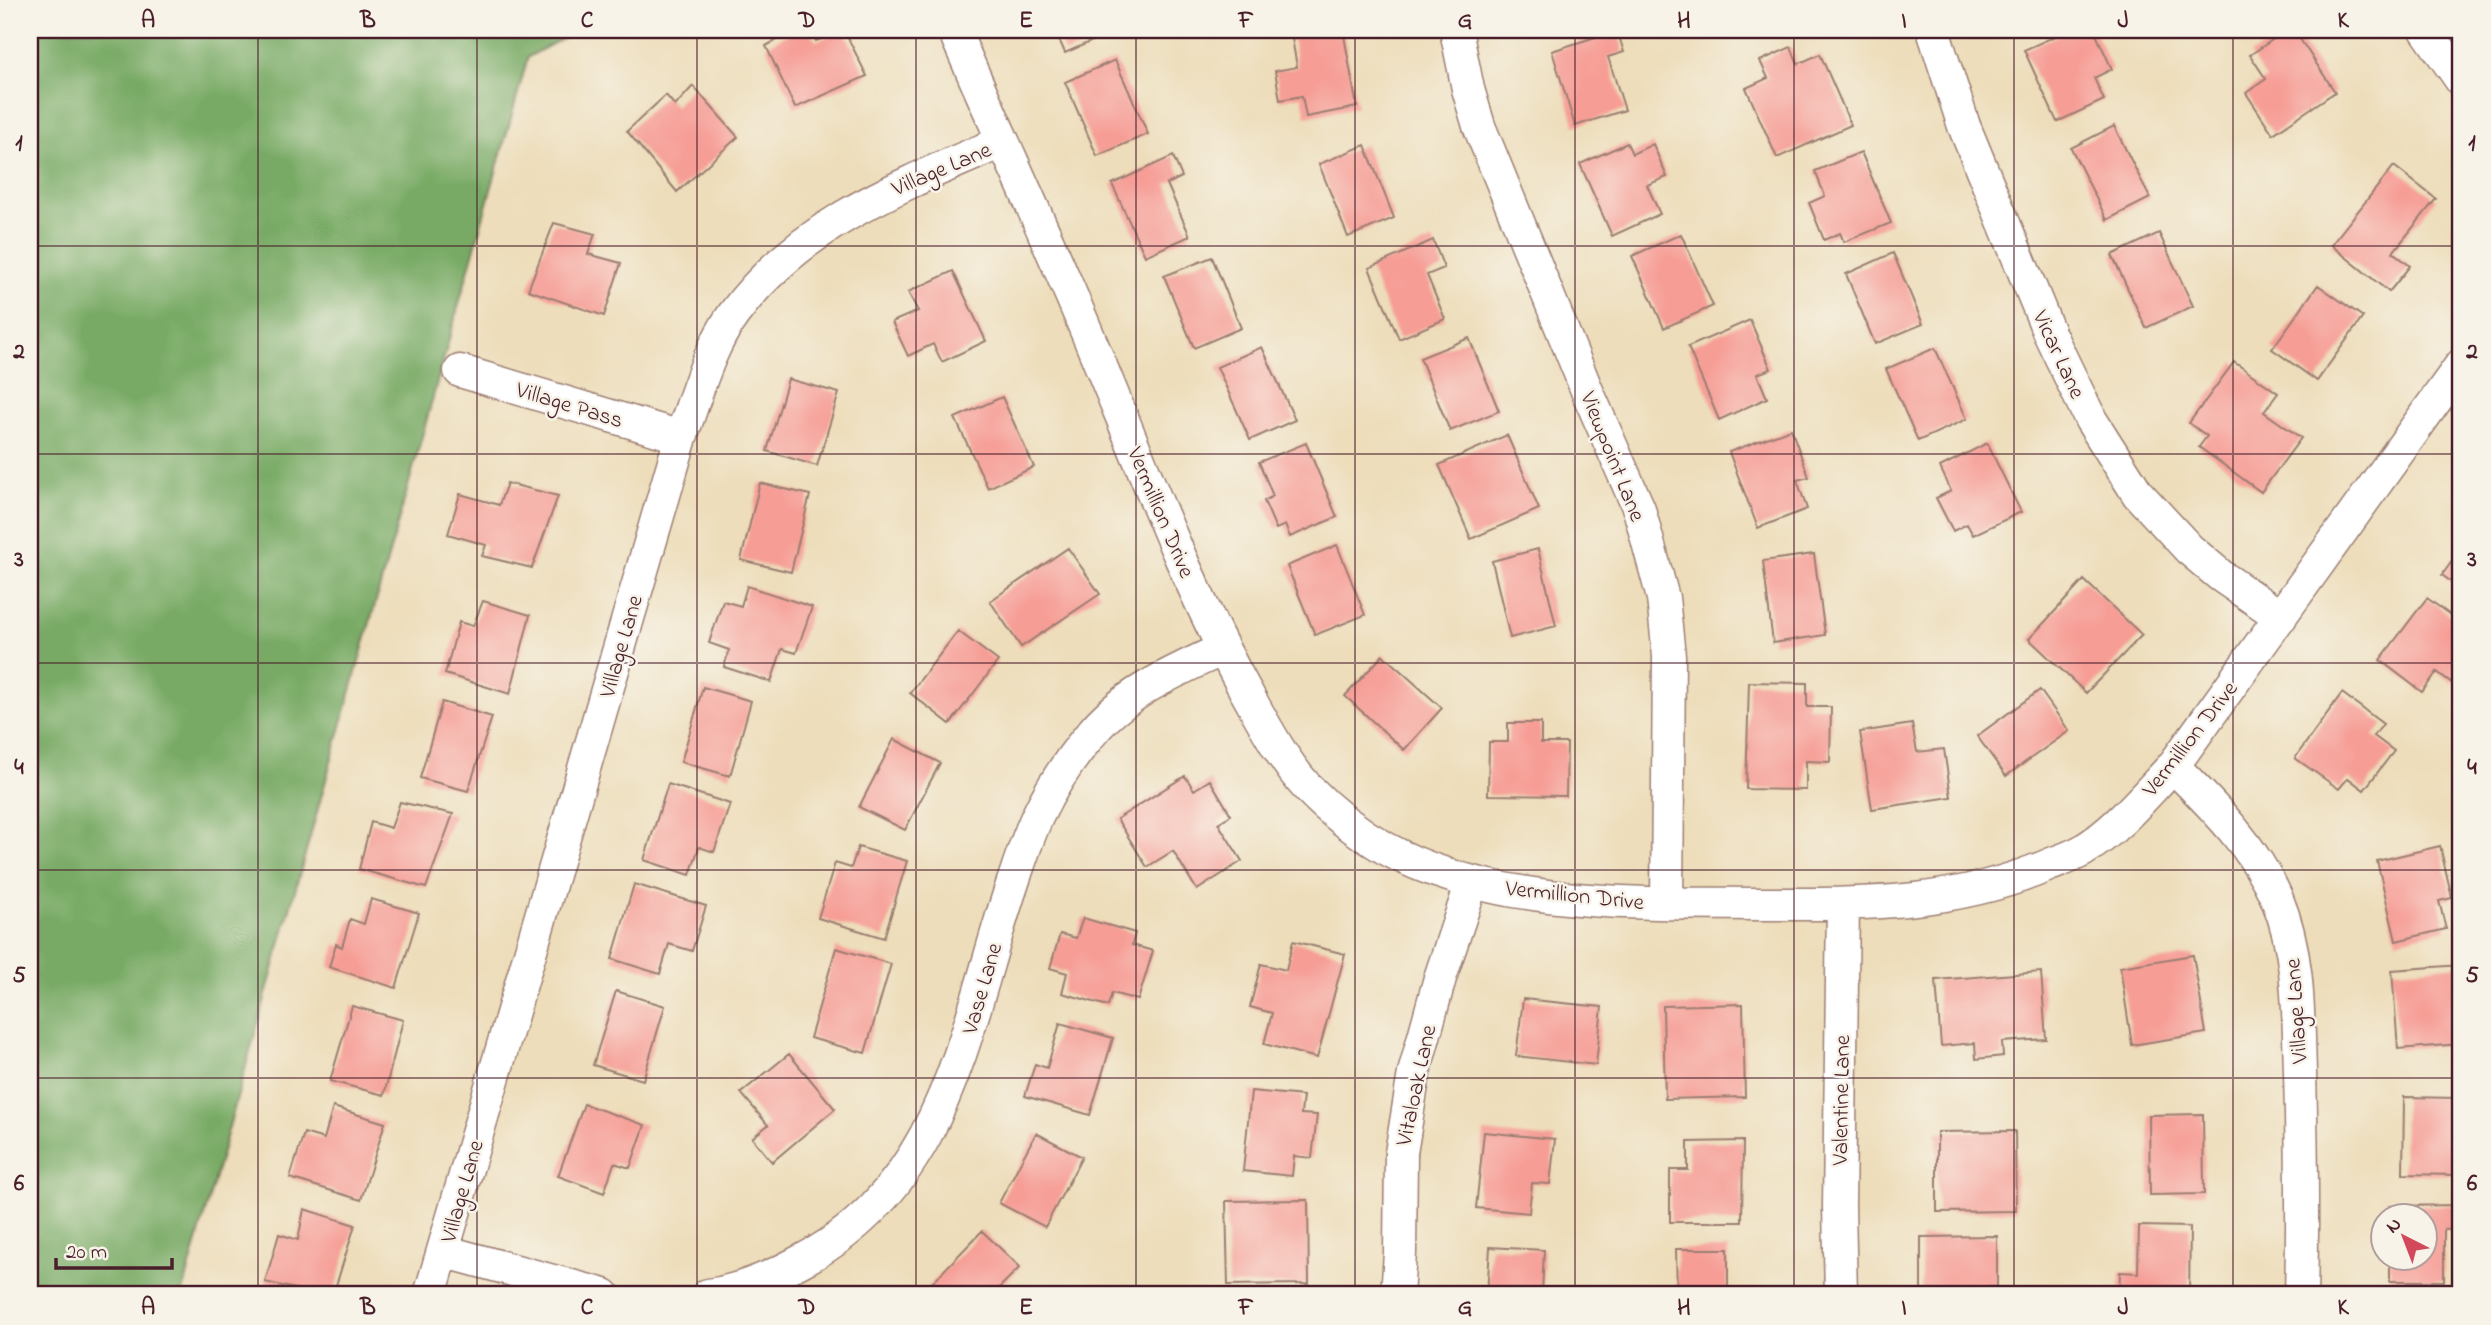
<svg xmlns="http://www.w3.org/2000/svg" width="2491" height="1325" font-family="'Indie Flower',sans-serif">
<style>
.forest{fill:#78aa65;stroke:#616448;stroke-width:2}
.building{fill:#f69e96}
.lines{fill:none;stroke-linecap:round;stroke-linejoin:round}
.street-casing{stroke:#9c7e72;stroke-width:35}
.street{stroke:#fff;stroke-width:32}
.grid{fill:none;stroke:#4a1f2b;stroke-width:2;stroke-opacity:0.55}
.labels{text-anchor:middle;stroke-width:5;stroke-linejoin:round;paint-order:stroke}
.street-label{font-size:23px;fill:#4a1f2b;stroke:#f7f3e8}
.neatline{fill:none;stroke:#4a1f2b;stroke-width:2.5}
.grid-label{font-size:23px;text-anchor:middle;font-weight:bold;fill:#4a1f2b}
</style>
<rect width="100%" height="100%" fill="#f7f3e8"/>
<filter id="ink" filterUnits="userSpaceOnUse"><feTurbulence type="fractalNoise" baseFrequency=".0143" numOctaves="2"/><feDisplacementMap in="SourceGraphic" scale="14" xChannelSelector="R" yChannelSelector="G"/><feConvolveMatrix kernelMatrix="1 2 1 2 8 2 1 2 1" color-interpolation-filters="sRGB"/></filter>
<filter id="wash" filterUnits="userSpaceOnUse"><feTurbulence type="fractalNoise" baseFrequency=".00686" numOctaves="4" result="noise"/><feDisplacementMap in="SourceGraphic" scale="28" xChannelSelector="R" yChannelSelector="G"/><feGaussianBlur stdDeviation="1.57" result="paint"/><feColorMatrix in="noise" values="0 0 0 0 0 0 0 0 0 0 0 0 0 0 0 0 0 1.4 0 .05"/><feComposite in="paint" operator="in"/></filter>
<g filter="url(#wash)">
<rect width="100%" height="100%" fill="#edddba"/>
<path class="forest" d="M30 30H578L528 57 182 1295H30Z"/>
<g id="blocks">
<path class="building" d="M795 30H810L816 41 844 30 867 76 795 108 766 46Z
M1055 30H1112L1113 32 1065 53Z
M1337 30H1343L1357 107 1306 117 1302 96 1280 100 1275 71 1297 67 1292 38Z
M1617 30 1624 52 1608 57 1625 110 1575 126 1552 51Z
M2069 30H2094L2112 69 2094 78 2104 100 2057 122 2024 50Z
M2287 30H2294L2335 92 2273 134 2246 93 2266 79 2250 55Z
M1791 47 1798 64 1820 54 1851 125 1777 158 1746 88 1768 78 1760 61Z
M1115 60 1148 134 1097 156 1065 82Z
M693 86 738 137 677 192 627 131 666 95 675 106Z
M2114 126 2150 198 2107 220 2071 148Z
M1627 143 1632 154 1653 144 1667 177 1647 185 1660 214 1612 236 1580 164Z
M1365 145 1394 218 1348 237 1319 164Z
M1861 152 1891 223 1844 242 1840 233 1824 240 1809 203 1825 196 1815 171Z
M1173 156 1182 177 1167 184 1190 236 1145 256 1112 184Z
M2394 166 2436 199 2393 252 2410 266 2389 292 2331 245Z
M554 223 595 234 588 254 621 263 604 316 528 290Z
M2159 233 2193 306 2146 328 2112 255Z
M1681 234 1713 306 1664 328 1632 256Z
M1433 240 1444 268 1427 275 1445 319 1399 339 1369 268Z
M1893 253 1923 324 1875 344 1846 274Z
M1212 257 1241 328 1194 348 1164 276Z
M953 271 986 341 942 362 933 344 908 356 892 322 918 311 908 292Z
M2318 285 2363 317 2317 381 2272 349Z
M1750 320 1771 369 1757 374 1767 398 1719 420 1688 347Z
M1469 338 1499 411 1450 431 1420 358Z
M1262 347 1295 420 1250 440 1217 367Z
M1935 348 1967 419 1918 441 1886 369Z
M2234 362 2278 393 2264 412 2301 438 2261 492 2199 447 2207 436 2189 423Z
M788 379 839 393 817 466 767 451Z
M1002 397 1034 467 988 488 955 418Z
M1791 429 1809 477 1797 480 1807 509 1758 528 1729 452Z
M1507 435 1539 509 1471 539 1439 465Z
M1306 443 1337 517 1290 537 1285 525 1276 529 1264 501 1273 496 1259 462Z
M1987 443 2021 512 1973 535 1967 524 1953 531 1936 498 1951 491 1940 467Z
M507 483 558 496 532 568 482 556 486 545 448 534 460 494 499 505Z
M760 483 810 495 791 572 741 560Z
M1337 545 1365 615 1315 635 1287 566Z
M1068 548 1100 594 1021 647 990 601Z
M1538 549 1556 626 1510 638 1492 561Z
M2461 549V589L2442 575Z
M1814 554 1825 635 1773 643 1763 561Z
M2084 580 2142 635 2086 693 2029 639Z
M747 586 812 607 796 653 782 649 771 682 724 667 729 650 709 643 723 601 741 606Z
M2427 598 2461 623V670L2452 683 2437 672 2422 692 2380 660Z
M483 601 530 615 510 694 445 674 459 622 473 626Z
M958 631 998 661 950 724 910 693Z
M1383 655 1442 708 1404 750 1345 696Z
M1749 682 1807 683V707H1831L1830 762 1806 761V790L1746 789Z
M703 687 751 701 730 776 681 762Z
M2040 690 2069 731 2006 776 1977 736Z
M2342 693 2383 724 2374 736 2394 751 2364 790 2348 778 2339 789 2295 758Z
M442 702 492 717 468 791 420 778Z
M1508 723H1541V743H1567L1566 796 1488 795 1489 742H1508Z
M1912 724 1917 752 1944 749 1951 797 1872 809 1860 732Z
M894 739 940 763 905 830 859 807Z
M1185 776 1194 790 1210 780 1231 815 1218 823 1242 861 1197 890 1173 851 1147 867 1117 819Z
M668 784 730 804 714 852 699 847 690 875 644 860Z
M400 802 453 814 426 888 359 869 371 822 391 828Z
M2440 846 2452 898 2439 901 2446 929 2396 941 2377 861Z
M858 847 907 861 884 938 818 918 835 863 851 868Z
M634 884 706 906 692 951 669 944 660 974 612 959Z
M371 899 419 913 396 988 329 967 336 944 342 947 350 919 364 924Z
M1083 918 1135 933 1132 945 1153 951 1138 1000 1112 993 1108 1006 1062 993 1067 973 1050 968 1060 934 1076 938Z
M1293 941 1345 954 1317 1058 1264 1044 1272 1013 1250 1007 1261 964 1286 970Z
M836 948 891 964 865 1053 810 1038Z
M2193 955 2206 1033 2132 1045 2120 967Z
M2461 965V1044L2398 1049 2392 970Z
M2041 972 2046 1039 2002 1042 2003 1056 1976 1059 1975 1043 1941 1046 1936 980Z
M616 991 665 1006 643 1080 593 1065Z
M1523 999 1602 1007 1596 1065 1516 1056Z
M1743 1004 1745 1097 1665 1099 1663 1006Z
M352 1006 403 1020 384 1095 330 1081Z
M1060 1023 1113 1038 1090 1115 1025 1096 1035 1064 1047 1068Z
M789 1054 835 1109 772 1162 752 1138 768 1125 741 1093Z
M1251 1091 1303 1096 1301 1114 1317 1115 1312 1158 1294 1156 1292 1176 1243 1171Z
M2404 1097 2458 1098 2457 1175 2403 1174Z
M584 1104 645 1125 630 1168 614 1163 604 1193 558 1176Z
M333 1107 385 1123 361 1200 290 1178 304 1133 324 1139Z
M2203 1114 2204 1194 2150 1195 2149 1115Z
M2015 1131 2016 1211 1937 1212V1132Z
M1484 1132 1555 1139 1550 1184 1532 1183 1529 1213 1476 1208Z
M1036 1133 1082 1157 1045 1227 999 1203Z
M1743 1141 1742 1222H1670V1170H1688V1142Z
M1308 1200 1309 1284 1228 1285 1226 1201Z
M2459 1205V1229L2444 1230V1281H2390V1258H2424V1216H2390V1206Z
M304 1209 355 1225 333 1295H321L265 1282 279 1234 298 1240Z
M2139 1226 2190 1227 2189 1295H2119L2120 1272 2138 1273Z
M982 1231 1020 1267 992 1295H934L927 1288Z
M1997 1236V1287H1976V1295H1921V1237Z
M1490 1247 1544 1250 1542 1295H1487Z
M1676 1249H1728V1295H1677Z"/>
</g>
</g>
<g filter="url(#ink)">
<use href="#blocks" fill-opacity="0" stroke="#9c7e72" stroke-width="2"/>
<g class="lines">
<defs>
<path id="street" d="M954 30C996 128 1042 225 1083 323 1135 446 1181 573 1245 690 1262 720 1284 763 1308 788 1330 811 1357 832 1385 848 1492 908 1640 903 1760 904 1861 904 1954 906 2049 865 2059 861 2071 857 2082 851 2117 830 2144 796 2173 766L2461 365
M1456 30 1468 89 1479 126 1588 393 1639 509 1663 598 1669 656 1667 903
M1933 30 1964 126 2050 335 2091 420 2138 494 2189 549 2221 576 2281 617
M2426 30 2461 80
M460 371 681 437
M2173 766C2213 806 2254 846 2277 899 2300 954 2298 1014 2300 1072 2302 1146 2303 1221 2301 1295
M443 1251 604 1295
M430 1295 681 437C696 397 708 350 733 315 800 223 902 185 1002 142
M708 1295C740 1291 769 1278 797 1263 944 1189 963 1035 1009 894 1018 868 1026 840 1038 815 1052 786 1070 759 1090 735 1123 693 1176 671 1223 649
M1397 1295 1400 1253 1401 1153 1414 1073 1440 978 1472 882
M1841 1295 1839 1206 1843 904"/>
</defs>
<use href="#street" class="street-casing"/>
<use href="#street" class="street"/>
</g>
</g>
<path class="grid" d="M258 30V1295M477 30V1295M697 30V1295M916 30V1295M1136 30V1295M1355 30V1295M1575 30V1295M1794 30V1295M2014 30V1295M2233 30V1295M30 246H2461M30 454H2461M30 663H2461M30 870H2461M30 1078H2461"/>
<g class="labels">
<g class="street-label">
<text transform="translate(941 168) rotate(-23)" y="8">Village Lane</text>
<text transform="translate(2060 354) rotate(65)" y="8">Vicar Lane</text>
<text transform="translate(570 404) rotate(17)" y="8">Village Pass</text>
<text transform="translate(1614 456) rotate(68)" y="8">Viewpoint Lane</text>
<text transform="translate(1162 512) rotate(67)" y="8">Vermillion Drive</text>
<text transform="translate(620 646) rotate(-74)" y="8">Village Lane</text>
<text transform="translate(2189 738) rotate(-52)" y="8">Vermillion Drive</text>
<text transform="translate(1575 894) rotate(6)" y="8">Vermillion Drive</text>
<text transform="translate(981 988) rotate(-74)" y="8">Vase Lane</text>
<text transform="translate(2295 1011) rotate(-94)" y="8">Village Lane</text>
<text transform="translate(1415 1085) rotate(-78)" y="8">Vitaloak Lane</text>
<text transform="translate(1840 1100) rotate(-89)" y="8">Valentine Lane</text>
<text transform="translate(461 1191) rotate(-74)" y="8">Village Lane</text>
</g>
</g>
<rect width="2491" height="1325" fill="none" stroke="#f7f3e8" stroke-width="77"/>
<g transform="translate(2404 1237) rotate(318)"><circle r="33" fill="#f7f3e8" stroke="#b29e9c" stroke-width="2"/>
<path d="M0-5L12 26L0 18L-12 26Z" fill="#d1495b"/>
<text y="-10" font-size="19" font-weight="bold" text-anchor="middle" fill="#4a1f2b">N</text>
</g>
<path d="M56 1258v10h116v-10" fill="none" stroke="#4a1f2b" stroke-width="3.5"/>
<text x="66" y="1258" font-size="21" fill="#4a1f2b" stroke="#f7f3e8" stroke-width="5" paint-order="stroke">20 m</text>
<rect x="38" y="38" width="2414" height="1248" class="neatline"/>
<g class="grid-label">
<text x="148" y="27">A</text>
<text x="368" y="27">B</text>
<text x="587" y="27">C</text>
<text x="807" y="27">D</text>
<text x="1026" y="27">E</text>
<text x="1246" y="27">F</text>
<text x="1465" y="27">G</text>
<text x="1684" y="27">H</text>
<text x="1904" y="27">I</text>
<text x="2123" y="27">J</text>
<text x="2343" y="27">K</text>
<text x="19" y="150">1</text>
<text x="2472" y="150">1</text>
<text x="19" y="358">2</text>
<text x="2472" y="358">2</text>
<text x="19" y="566">3</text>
<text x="2472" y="566">3</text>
<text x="19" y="774">4</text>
<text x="2472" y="774">4</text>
<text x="19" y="982">5</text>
<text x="2472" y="982">5</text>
<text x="19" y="1190">6</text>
<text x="2472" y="1190">6</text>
<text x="148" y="1314">A</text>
<text x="368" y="1314">B</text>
<text x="587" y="1314">C</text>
<text x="807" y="1314">D</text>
<text x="1026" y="1314">E</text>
<text x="1246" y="1314">F</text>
<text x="1465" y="1314">G</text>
<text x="1684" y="1314">H</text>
<text x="1904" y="1314">I</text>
<text x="2123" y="1314">J</text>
<text x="2343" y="1314">K</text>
</g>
</svg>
